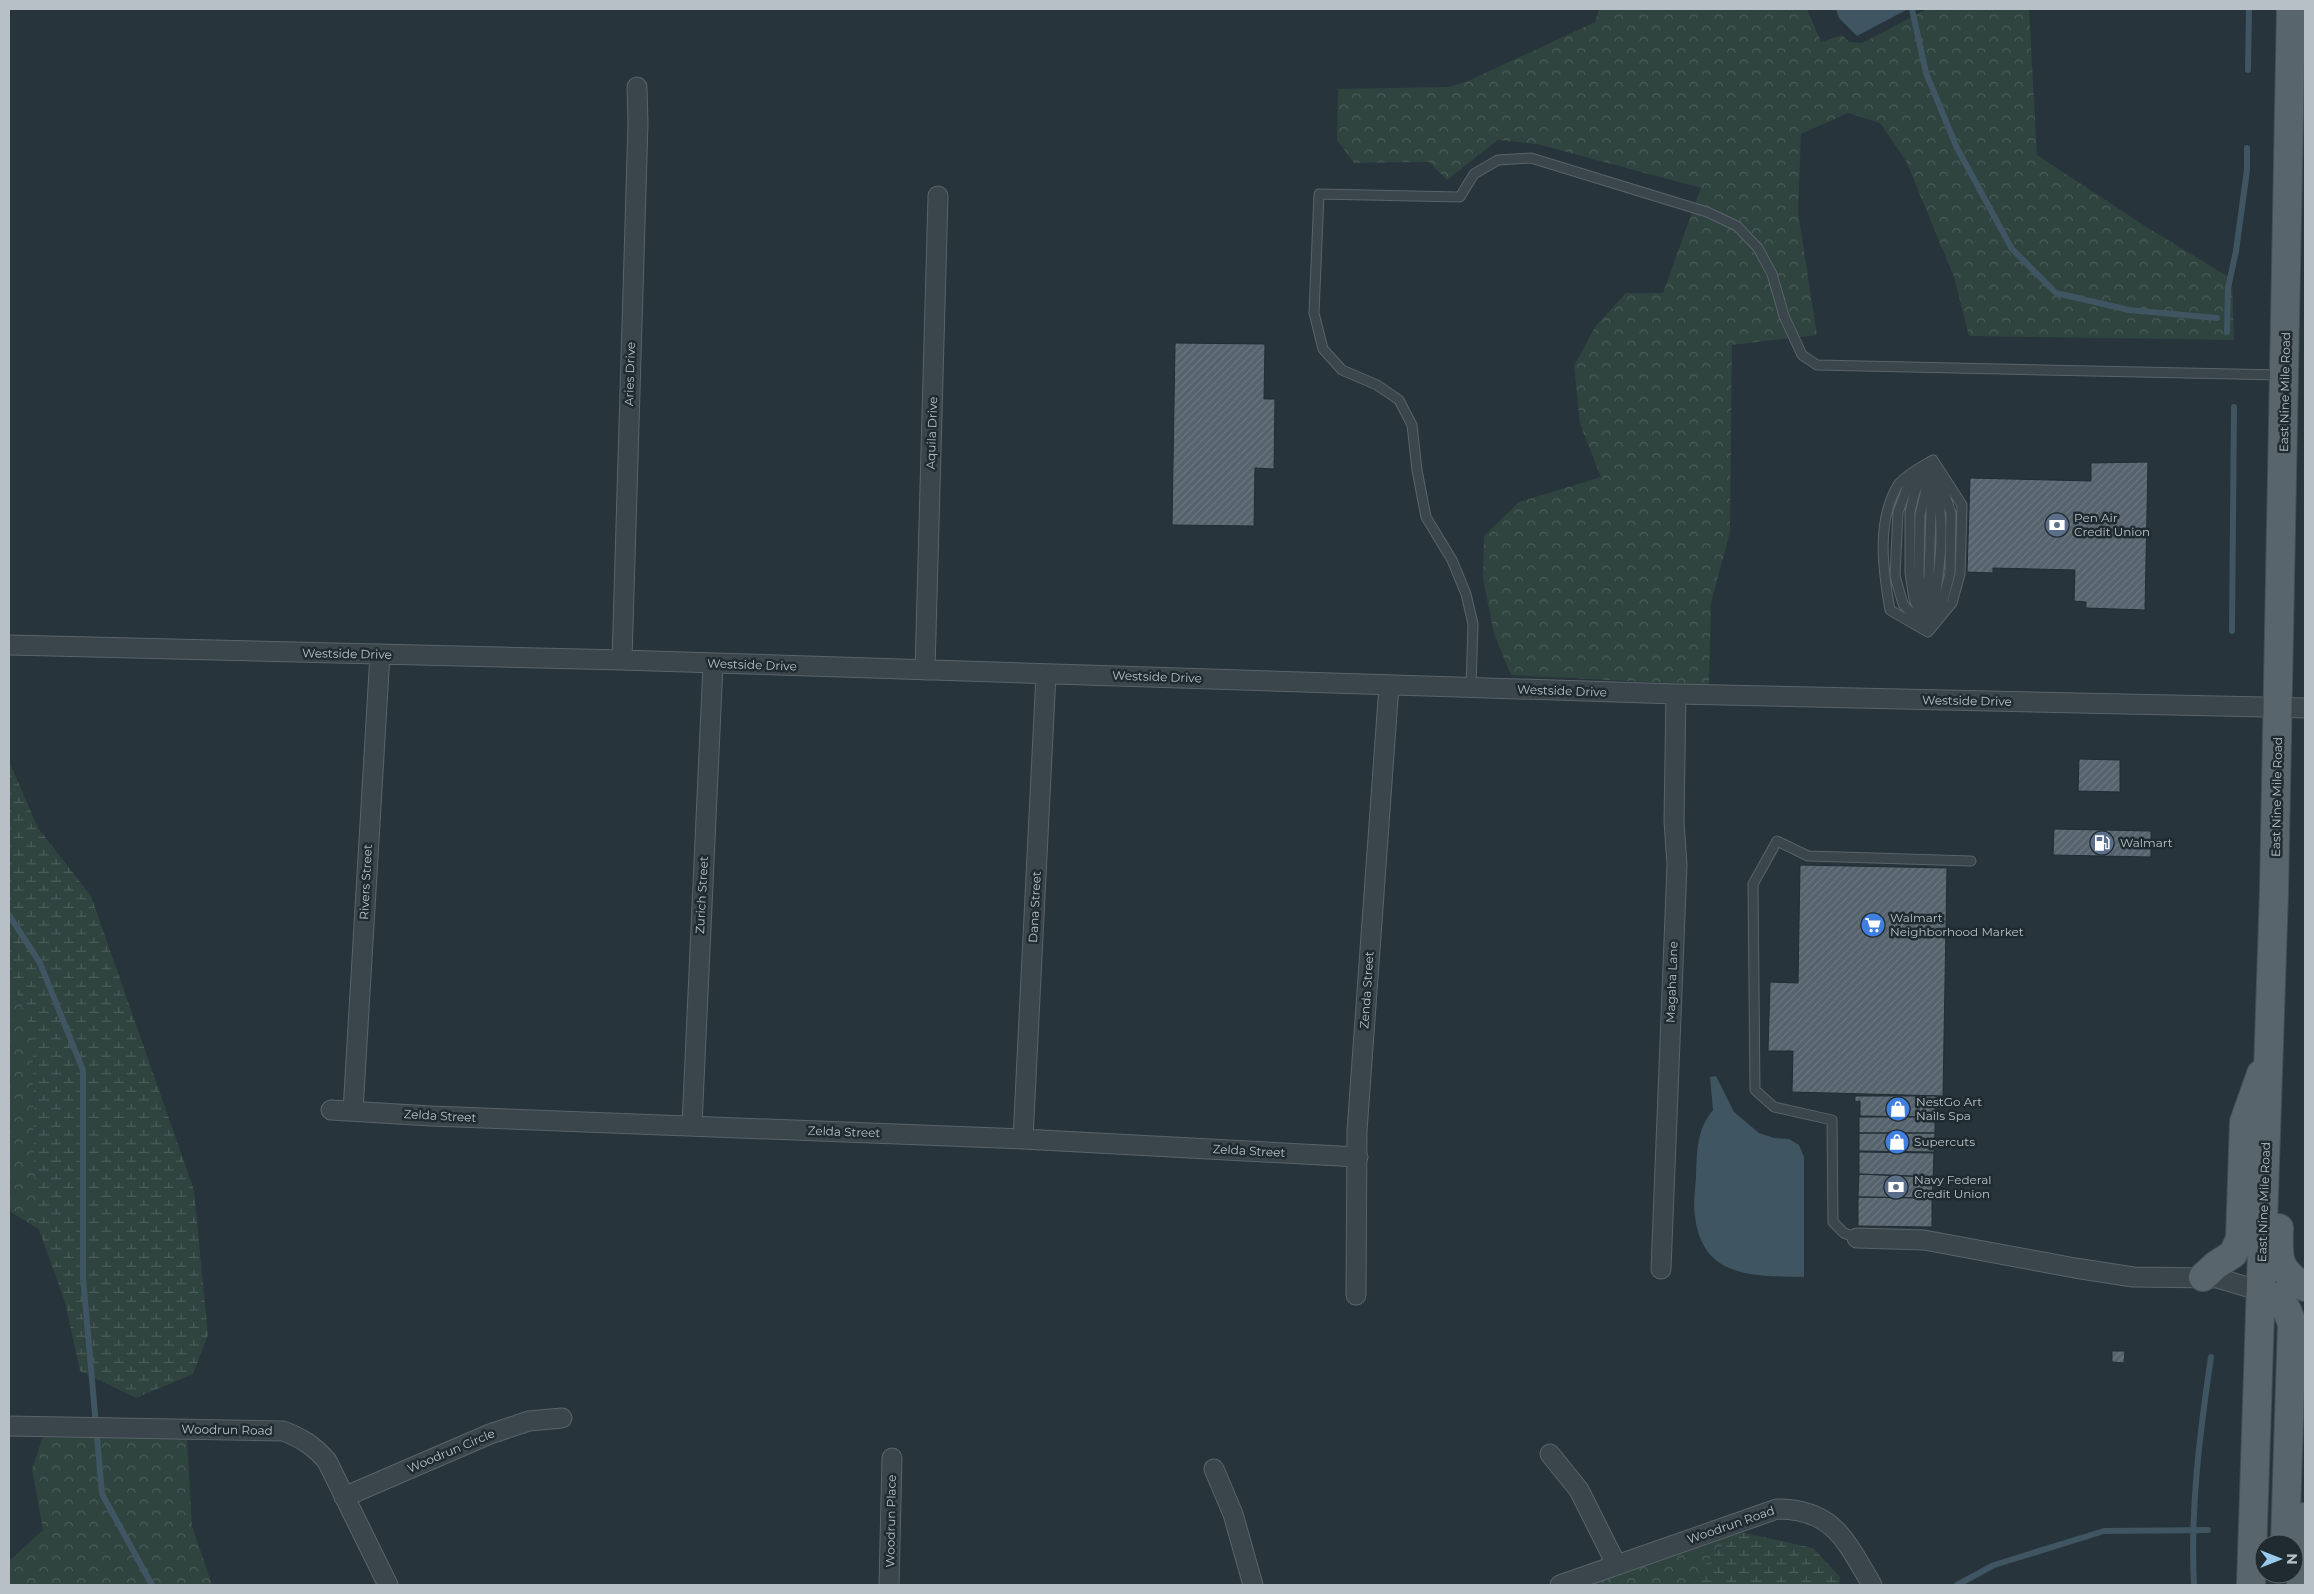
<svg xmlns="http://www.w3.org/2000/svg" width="2314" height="1594" font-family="Montserrat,sans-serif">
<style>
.forest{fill:url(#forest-crowns)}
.wetland{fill:url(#wetland-marsh)}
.water{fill:#3f5562}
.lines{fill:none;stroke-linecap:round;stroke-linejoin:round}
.stream{stroke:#3f5562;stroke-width:6}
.building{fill:url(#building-hatch);stroke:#222d33}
.service-casing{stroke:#59636a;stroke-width:11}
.minor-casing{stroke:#59636a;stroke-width:21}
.primary-casing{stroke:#444f55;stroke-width:30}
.service{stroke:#3b464c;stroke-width:9}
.minor{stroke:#3b464c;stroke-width:19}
.primary{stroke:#59656c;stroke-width:28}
.labels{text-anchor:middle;stroke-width:5;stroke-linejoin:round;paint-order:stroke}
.street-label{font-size:12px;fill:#b7c0c7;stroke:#202b31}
.poi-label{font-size:12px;fill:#b7c0c7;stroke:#202b31;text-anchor:start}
</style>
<defs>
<pattern id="forest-crowns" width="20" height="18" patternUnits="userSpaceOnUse" patternTransform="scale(1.25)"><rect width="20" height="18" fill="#2f433f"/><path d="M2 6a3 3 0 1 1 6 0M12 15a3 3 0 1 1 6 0" fill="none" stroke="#4b5c59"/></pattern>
<pattern id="wetland-marsh" width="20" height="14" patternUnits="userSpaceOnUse" patternTransform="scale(1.25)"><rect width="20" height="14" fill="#2f433f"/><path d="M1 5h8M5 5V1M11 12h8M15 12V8" fill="none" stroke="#4b5c59"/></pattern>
<pattern id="building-hatch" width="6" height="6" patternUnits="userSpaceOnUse" patternTransform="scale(1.25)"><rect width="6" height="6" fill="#56636c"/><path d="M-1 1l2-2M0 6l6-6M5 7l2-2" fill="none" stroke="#6c7880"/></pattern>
</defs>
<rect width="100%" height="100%" fill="#27343b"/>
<path class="forest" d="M1599 9H1807L1821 42 1842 35 1849 42 1862 43 1927 9H2029L2037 155 2145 226 2232 279 2234 340 1969 336 1954 277 1906 161 1880 123 1848 113 1801 134 1798 212 1817 335 1732 345 1730 532 1711 603 1709 685 1511 675 1494 634 1483 578 1484 536 1519 502 1601 477 1580 424 1574 366 1595 327 1626 293H1663L1701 188 1537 144 1498 140 1447 180 1429 162 1354 163 1337 140 1338 89 1449 87 1468 81 1595 22Z
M9 972 33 1034 34 1161 40 1230 9 1211Z
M43 1436 187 1439 192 1526 212 1585H9V1561L43 1530 32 1469Z
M1731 1536 1687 1585H1589Z"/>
<path class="wetland" d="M9 761 38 828 91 896 194 1190 208 1335 193 1374 136 1398 80 1371 65 1302 38 1227 34 1161 33 1035 9 972Z
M1740 1532 1813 1548 1840 1577 1839 1585H1687L1731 1536Z"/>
<path class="water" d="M1836 9H1908L1857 36 1839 18Z
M1716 1076 1734 1112 1759 1133 1774 1138 1789 1139 1799 1145 1804 1157V1277C1754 1276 1703 1279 1695 1217 1693 1204 1695 1191 1696 1178 1697 1153 1696 1130 1713 1110L1710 1077Z"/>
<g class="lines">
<path class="stream" d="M1912 9 1926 73 1957 148 2012 249 2056 293 2129 310 2217 318
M2248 70 2249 9
M2227 332 2228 288 2236 251 2247 170V148
M2232 631 2234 407
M9 915 40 963 83 1070V1277L102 1494 152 1585
M1957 1585 1994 1565 2104 1531 2208 1530
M2194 1585C2190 1509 2200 1432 2211 1357"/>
</g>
<path class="building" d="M1175 343 1265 344 1264 399H1275L1274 469 1255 468 1254 526 1172 525Z
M2148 462 2145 610 2086 608V602L2074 601 2075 570 1993 568V573L1967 572 1970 478 2091 481V463Z
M2079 759 2120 760V792L2078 791Z
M2054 829 2151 831V857L2053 855Z
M1800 865 1947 868 1943 1096 1792 1092 1793 1051H1768L1770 982 1798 983Z
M1855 1096H1936L1935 1117 1860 1116V1101L1855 1102Z
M1859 1117H1935V1133H1859Z
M1859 1133H1935L1934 1152 1859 1151Z
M1859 1152 1934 1153 1933 1177 1859 1174Z
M1859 1174 1933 1177 1932 1198 1858 1197Z
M1858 1197 1932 1198V1227L1858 1226Z
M2112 1351H2125L2124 1363 2112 1362Z"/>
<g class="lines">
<defs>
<path id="service" d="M1924 475 1915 491 1910 512V573L1914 599 1925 624
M1928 607 1932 480
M1926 617 1919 575 1920 515 1933 460
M1931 618C1940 574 1945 531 1937 487
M1933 621 1943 600 1950 573 1951 513 1938 474
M1922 625 1903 604 1895 576 1898 512 1907 488 1922 471
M1928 632 1890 610C1883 570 1876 521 1898 485 1905 475 1923 466 1933 460
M1928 632 1952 603 1960 574 1961 544 1962 505 1933 460
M1471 687 1473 624 1466 594 1452 560 1426 517 1417 470 1412 425 1399 400 1377 385 1342 370 1323 349 1314 313 1319 194 1460 197 1474 174 1498 160 1531 158 1707 212 1737 226 1758 248 1772 274 1784 316 1802 355 1817 365 2281 375
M1857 1238 1844 1233 1833 1222 1832 1120 1774 1107 1755 1090 1753 884 1777 841 1808 856 1971 861"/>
<path id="minor" d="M9 645 622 660 1676 694 2305 708
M622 660 638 123 637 87
M925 670 938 196
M331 1110 431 1116 1023 1139 1358 1157
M353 1111 380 654
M692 1125 713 665
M1023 1139 1046 674
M1857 1238 1924 1240 2075 1268 2133 1277 2217 1278 2261 1291H2272
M1661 1269 1677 865 1674 821 1676 694
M1356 1295 1357 1131 1389 685
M9 1426 283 1431C302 1438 314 1446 327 1461L388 1585
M1550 1454 1579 1490 1616 1564
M1214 1469 1233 1514 1253 1585
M344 1497 490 1434 529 1421 562 1418
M889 1585 892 1458
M1560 1585 1777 1509C1834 1509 1846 1541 1872 1585"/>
<path id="primary" d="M2279 1228C2278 1259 2277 1270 2305 1287
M2203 1277 2216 1265 2233 1254 2240 1239 2244 1122 2261 1074
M2261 1291C2283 1301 2285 1302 2292 1324L2285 1544
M2251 1585 2274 891 2291 9
M2301 1585 2304 1517"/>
</defs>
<use href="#service" class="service-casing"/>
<use href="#minor" class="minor-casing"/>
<use href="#primary" class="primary-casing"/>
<use href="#service" class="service"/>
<use href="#minor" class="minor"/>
<use href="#primary" class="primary"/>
</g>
<defs>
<symbol id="bank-disc" viewBox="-11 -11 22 22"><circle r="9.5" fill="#5c6f8a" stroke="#202b31"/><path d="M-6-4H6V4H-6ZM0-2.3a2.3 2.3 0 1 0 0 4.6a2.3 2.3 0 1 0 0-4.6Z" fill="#fff"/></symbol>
<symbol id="fuel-disc" viewBox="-11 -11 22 22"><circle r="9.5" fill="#5c6f8a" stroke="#202b31"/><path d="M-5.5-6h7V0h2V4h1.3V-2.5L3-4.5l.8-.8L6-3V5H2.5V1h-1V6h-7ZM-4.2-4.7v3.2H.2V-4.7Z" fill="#fff"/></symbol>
<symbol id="supermarket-disc" viewBox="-11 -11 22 22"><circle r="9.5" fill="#3f7fe0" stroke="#202b31"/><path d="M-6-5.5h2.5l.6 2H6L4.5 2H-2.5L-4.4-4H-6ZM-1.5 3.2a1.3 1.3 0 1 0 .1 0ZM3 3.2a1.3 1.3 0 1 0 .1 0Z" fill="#fff"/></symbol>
<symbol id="shop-disc" viewBox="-11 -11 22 22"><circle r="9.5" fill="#3f7fe0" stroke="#202b31"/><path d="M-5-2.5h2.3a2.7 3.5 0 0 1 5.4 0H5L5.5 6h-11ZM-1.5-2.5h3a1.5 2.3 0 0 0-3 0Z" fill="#fff"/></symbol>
</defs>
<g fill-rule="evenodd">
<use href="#bank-disc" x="2043" y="511" width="28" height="28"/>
<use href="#fuel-disc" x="2088" y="829" width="28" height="28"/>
<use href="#supermarket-disc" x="1859" y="911" width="28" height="28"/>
<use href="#shop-disc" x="1884" y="1095" width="28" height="28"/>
<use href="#shop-disc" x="1883" y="1128" width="28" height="28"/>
<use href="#bank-disc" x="1882" y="1173" width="28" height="28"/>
</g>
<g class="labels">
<g class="street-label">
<text transform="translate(630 374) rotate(-88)" y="4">Aries Drive</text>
<text transform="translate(2285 392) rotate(-89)" y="4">East Nine Mile Road</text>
<text transform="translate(932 433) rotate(-88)" y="4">Aquila Drive</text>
<text transform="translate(347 654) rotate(1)" y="4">Westside Drive</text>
<text transform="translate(752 665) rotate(2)" y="4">Westside Drive</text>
<text transform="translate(1157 677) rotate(2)" y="4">Westside Drive</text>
<text transform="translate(1562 691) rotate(2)" y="4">Westside Drive</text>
<text transform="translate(1967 701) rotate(1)" y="4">Westside Drive</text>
<text transform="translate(2277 797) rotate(-89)" y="4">East Nine Mile Road</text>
<text transform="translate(366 882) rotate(-87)" y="4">Rivers Street</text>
<text transform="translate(702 895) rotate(-87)" y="4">Zurich Street</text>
<text transform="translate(1035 907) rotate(-87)" y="4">Dana Street</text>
<text transform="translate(1672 982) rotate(-88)" y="4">Magaha Lane</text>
<text transform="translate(1367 990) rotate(-86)" y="4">Zenda Street</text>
<text transform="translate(440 1116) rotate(3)" y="4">Zelda Street</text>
<text transform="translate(844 1132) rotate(2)" y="4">Zelda Street</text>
<text transform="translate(1249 1151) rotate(3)" y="4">Zelda Street</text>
<text transform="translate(2264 1202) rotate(-88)" y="4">East Nine Mile Road</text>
<text transform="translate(227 1430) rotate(1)" y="4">Woodrun Road</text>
<text transform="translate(451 1451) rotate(-23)" y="4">Woodrun Circle</text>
<text transform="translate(891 1521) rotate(-89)" y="4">Woodrun Place</text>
<text transform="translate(1731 1525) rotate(-19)" y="4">Woodrun Road</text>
</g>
<g class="poi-label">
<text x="2074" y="522">Pen Air<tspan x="2074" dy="14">Credit Union</tspan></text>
<text x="2120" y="847">Walmart</text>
<text x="1890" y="922">Walmart<tspan x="1890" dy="14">Neighborhood Market</tspan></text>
<text x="1916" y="1106">NestGo Art<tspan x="1916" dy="14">Nails Spa</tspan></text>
<text x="1914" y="1146">Supercuts</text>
<text x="1914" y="1184">Navy Federal<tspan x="1914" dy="14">Credit Union</tspan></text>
</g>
</g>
<rect width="2314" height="1594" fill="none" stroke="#b7c0c7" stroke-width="20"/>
<g transform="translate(2279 1559) rotate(90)"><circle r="24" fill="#202b31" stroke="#5c676d"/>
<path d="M0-4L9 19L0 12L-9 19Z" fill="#98caeb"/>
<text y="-8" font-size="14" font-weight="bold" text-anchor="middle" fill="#b7c0c7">N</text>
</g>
</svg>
